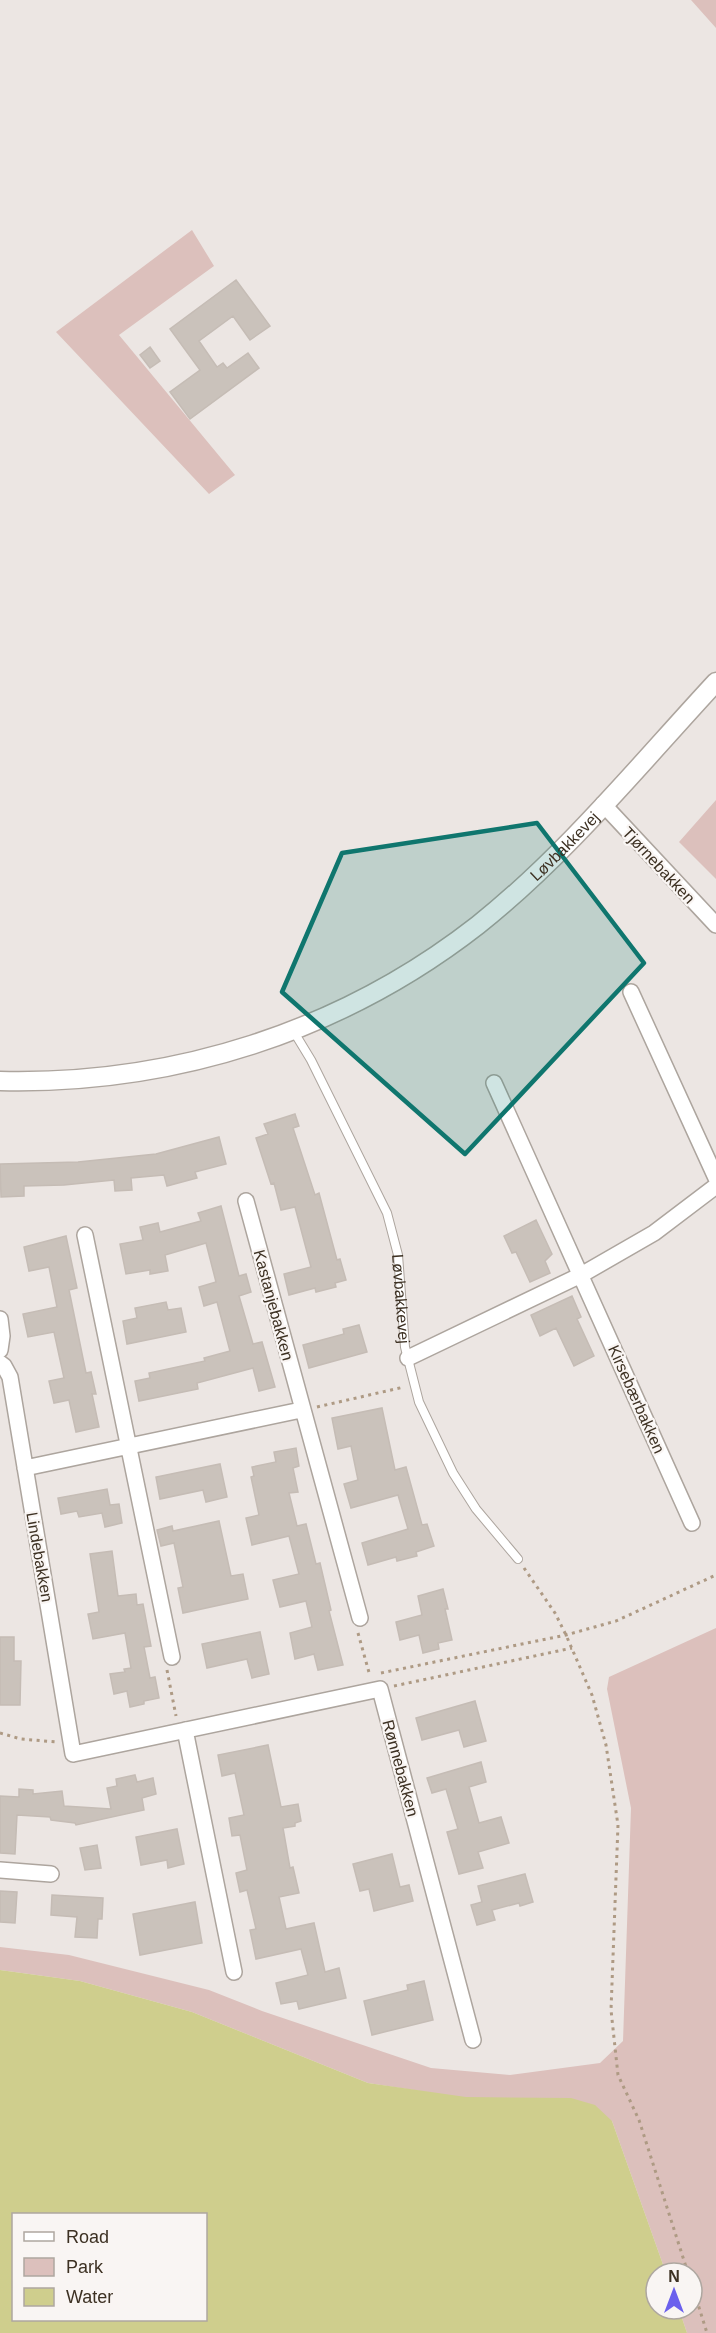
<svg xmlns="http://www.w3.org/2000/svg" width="716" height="2333" font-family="Arial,sans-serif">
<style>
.green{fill:#dcc0bc}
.water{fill:#cfce8d;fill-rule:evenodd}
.building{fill:#cac2bb;stroke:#c5bcb5;stroke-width:1.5}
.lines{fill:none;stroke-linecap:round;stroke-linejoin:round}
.service-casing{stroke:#ada59e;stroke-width:10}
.minor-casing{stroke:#ada59e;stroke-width:18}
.tertiary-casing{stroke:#ada59e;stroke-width:21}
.path{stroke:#ae9a84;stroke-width:3;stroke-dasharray:3 4.5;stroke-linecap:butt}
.service{stroke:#fff;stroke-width:8}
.minor{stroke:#fff;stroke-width:15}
.tertiary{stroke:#fff;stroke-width:18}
.marked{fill:#0f766e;fill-opacity:0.2;stroke:#0f766e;stroke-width:4.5;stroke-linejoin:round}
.labels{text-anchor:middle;stroke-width:4.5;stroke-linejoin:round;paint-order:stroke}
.street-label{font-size:16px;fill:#3d3123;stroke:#f9f5f3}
</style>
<rect width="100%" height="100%" fill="#ece6e3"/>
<path class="green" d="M691 0H716V28Z
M192 230 214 266 119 335 235 475 209 494 56 332Z
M716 800V879L679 842Z
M716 1628V2333H687L679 2309H692V2273H666L612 2121 368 2083 192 2012 80 1981 0 1970V1947L69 1955 209 1990 262 2011 431 2068 510 2075 600 2063 623 2041 631 1808 607 1689 609 1677Z"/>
<path class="water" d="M0 1970 80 1981 192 2012 368 2083 466 2097 571 2098 595 2105 612 2121 666 2273H656V2309H679L687 2333H0ZM14 2214H206V2320H14Z"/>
<path class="building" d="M236 280 270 326 250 340 233 316 199 341 217 367 223 363 227 368 248 353 259 368 190 419 170 392 200 370 170 329Z
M150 347 160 361 150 368 140 355Z
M295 1114 299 1126 293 1128 315 1195 319 1193 337 1260 340 1259 346 1280 335 1283 336 1287 316 1292 315 1288 289 1295 284 1274 311 1267 295 1207 281 1210 274 1183 271 1184 256 1138 268 1134 264 1124Z
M219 1137 226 1164 195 1172 197 1178 167 1186 164 1175 131 1178 132 1190 115 1191 114 1180 64 1185 24 1186V1196L1 1197 0 1164 78 1162 156 1154Z
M221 1206 239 1276 246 1274 251 1292 239 1296 253 1344 262 1342 275 1387 259 1391 253 1368 197 1383 198 1389 139 1401 135 1381 150 1378 149 1373 205 1361 204 1358 230 1351 217 1302 204 1306 199 1287 216 1282 206 1243 165 1255 168 1271 150 1274V1270L126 1274 120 1244 143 1240 140 1227 158 1223 160 1232 201 1221 198 1213Z
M536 1220 552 1254 545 1261 550 1273 530 1282 516 1252 512 1253 504 1236Z
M66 1236 77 1288 69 1290 86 1373 91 1372 96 1394H92L99 1427 76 1432 69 1400 54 1403 49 1381 64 1378 54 1332 28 1337 23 1314 57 1307 49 1267 29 1271 24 1247Z
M572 1296 581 1317 577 1319 594 1356 574 1366 556 1328 540 1336 531 1315Z
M166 1302 168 1310 181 1308 186 1332 127 1344 123 1321 137 1318 135 1308Z
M359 1325 367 1352 309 1368 303 1345 344 1334 343 1329Z
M382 1408 395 1470 406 1467 422 1525 427 1524 434 1546 416 1552 417 1556 397 1561 396 1557 368 1565 362 1543 408 1529 398 1495 351 1508 344 1484 358 1480 351 1446 338 1449 332 1418Z
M296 1448 299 1466 293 1468 298 1492 289 1493 297 1526 306 1524 316 1564 320 1563 331 1610 329 1611 343 1665 318 1670 314 1654 295 1659 290 1633 312 1627 306 1601 280 1607 273 1580 299 1574 289 1536 252 1545 246 1518 259 1515 251 1477 254 1476 252 1467 276 1462 274 1452Z
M220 1464 227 1497 206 1502 203 1490 160 1499 156 1477Z
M107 1489 110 1505 119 1504 122 1523 105 1527 102 1513 79 1517 77 1511 61 1514 58 1498Z
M219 1521 231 1576 243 1574 248 1599 183 1613 178 1588 183 1587 174 1543 161 1546 157 1530 172 1526 173 1531Z
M112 1551 118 1596 136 1594 137 1605 143 1604 151 1646 144 1647 150 1678 155 1677 159 1698 144 1701V1704L130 1707 127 1691 114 1694 110 1674 125 1672 124 1669 131 1668 125 1633 93 1639 88 1614 99 1612 90 1554Z
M443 1589 448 1609H445L452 1640 438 1643 439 1649 423 1653 419 1635 400 1640 396 1622 422 1615 418 1596Z
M260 1632 269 1674 252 1678 247 1659 207 1668 202 1644Z
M0 1637H14V1661H21L20 1705H0Z
M475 1701 486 1741 464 1747 459 1730 422 1740 416 1718Z
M268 1745 281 1807 298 1804 301 1821 295 1823V1826L283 1828 290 1868 293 1867 299 1893 279 1897 286 1929 314 1923 325 1972 339 1968 346 1998 299 2009 297 2001 281 2004 276 1983 308 1975 301 1949 256 1959 250 1930 256 1929 247 1890 240 1892 236 1873 247 1870 240 1835 232 1836 229 1818 244 1815 235 1773 222 1776 218 1755Z
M481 1762 486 1782 469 1787 479 1823 501 1817 509 1843 478 1852 483 1868 459 1874 447 1832 458 1829 446 1789 432 1793 427 1778Z
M135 1775 137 1782 153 1778 156 1794 142 1798 144 1810 76 1825 75 1823 51 1820 50 1817 17 1815 15 1854 0 1853V1796L19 1797V1789L33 1790V1794L62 1791 64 1806 111 1809 107 1788 117 1786 116 1779Z
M177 1829 184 1864 168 1868 167 1860 141 1865 136 1837Z
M97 1845 101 1868 85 1870 80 1848Z
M392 1854 400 1887 409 1885 413 1901 374 1911 369 1889 360 1891 353 1864Z
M525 1874 533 1902 520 1906 519 1903 492 1910 495 1920 477 1925 471 1905 482 1902 478 1886Z
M0 1891 17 1892 15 1923 0 1922Z
M52 1895 103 1898 102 1919H98L97 1938 75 1937 77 1917 51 1915Z
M195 1902 202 1943 140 1955 133 1914Z
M424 1981 433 2020 372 2035 364 2001 408 1990 407 1985Z"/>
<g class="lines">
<defs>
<g id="service">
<path id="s1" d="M294 1032 311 1060 387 1213 398 1255 405 1347 419 1402 453 1473 476 1509 518 1559"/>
</g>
<path id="minor" d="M603 804 716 925
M631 992 716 1178
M494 1083 692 1523
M246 1201 360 1618
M85 1235 172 1657
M0 1319 2 1336 0 1350
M408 1358 581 1275 654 1233 716 1186
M0 1363 4 1366 10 1377 73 1754 380 1689 473 2040
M25 1468 301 1410
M185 1730 234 1972
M0 1870 51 1874"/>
<g id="tertiary">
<path id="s2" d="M0 1081C173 1085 341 1032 478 925 565 856 640 764 716 682"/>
</g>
</defs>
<use href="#service" class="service-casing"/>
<use href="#minor" class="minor-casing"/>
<use href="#tertiary" class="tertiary-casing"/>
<path class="path" d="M317 1407 404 1387
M524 1568 555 1613 566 1635 592 1695 606 1745 618 1825 611 2010 618 2075 639 2120 688 2273
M358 1633 370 1676
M167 1670 176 1716
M381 1673 566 1635 616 1621 716 1575
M394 1686 572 1648
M0 1733 21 1739 57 1742
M692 2285 707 2333"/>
<use href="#service" class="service"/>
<use href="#minor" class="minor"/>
<use href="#tertiary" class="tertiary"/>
</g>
<path class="marked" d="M537 823 644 963 465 1154 282 992 342 853Z"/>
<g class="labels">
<g class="street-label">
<text dy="6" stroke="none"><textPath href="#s2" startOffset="630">Løvbakkevej</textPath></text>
<text transform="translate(659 865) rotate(47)" y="6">Tjørnebakken</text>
<text dy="6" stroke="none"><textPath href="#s1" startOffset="291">Løvbakkevej</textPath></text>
<text transform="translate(274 1305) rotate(75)" y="6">Kastanjebakken</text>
<text transform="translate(637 1399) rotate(66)" y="6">Kirsebærbakken</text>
<text transform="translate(40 1557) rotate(80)" y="6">Lindebakken</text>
<text transform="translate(401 1768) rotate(75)" y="6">Rønnebakken</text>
</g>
</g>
<rect x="12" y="2213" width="195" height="108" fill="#f9f5f3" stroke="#aea7a0" stroke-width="1.5"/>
<rect x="24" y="2232" width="30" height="9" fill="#ffffff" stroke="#aea7a0" stroke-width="1.5"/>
<text x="66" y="2243" font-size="18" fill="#3d3123">Road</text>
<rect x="24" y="2258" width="30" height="18" fill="#dcc0bc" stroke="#aea7a0" stroke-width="1.5"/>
<text x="66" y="2273" font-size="18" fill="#3d3123">Park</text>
<rect x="24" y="2288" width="30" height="18" fill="#cfce8d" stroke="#aea7a0" stroke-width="1.5"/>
<text x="66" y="2303" font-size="18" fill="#3d3123">Water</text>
<g transform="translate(674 2291)"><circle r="28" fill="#f9f5f3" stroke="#aea7a0" stroke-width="1.5"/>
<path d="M0-4.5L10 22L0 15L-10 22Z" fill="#6b60ed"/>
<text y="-9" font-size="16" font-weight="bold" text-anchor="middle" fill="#3d3123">N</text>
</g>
</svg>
